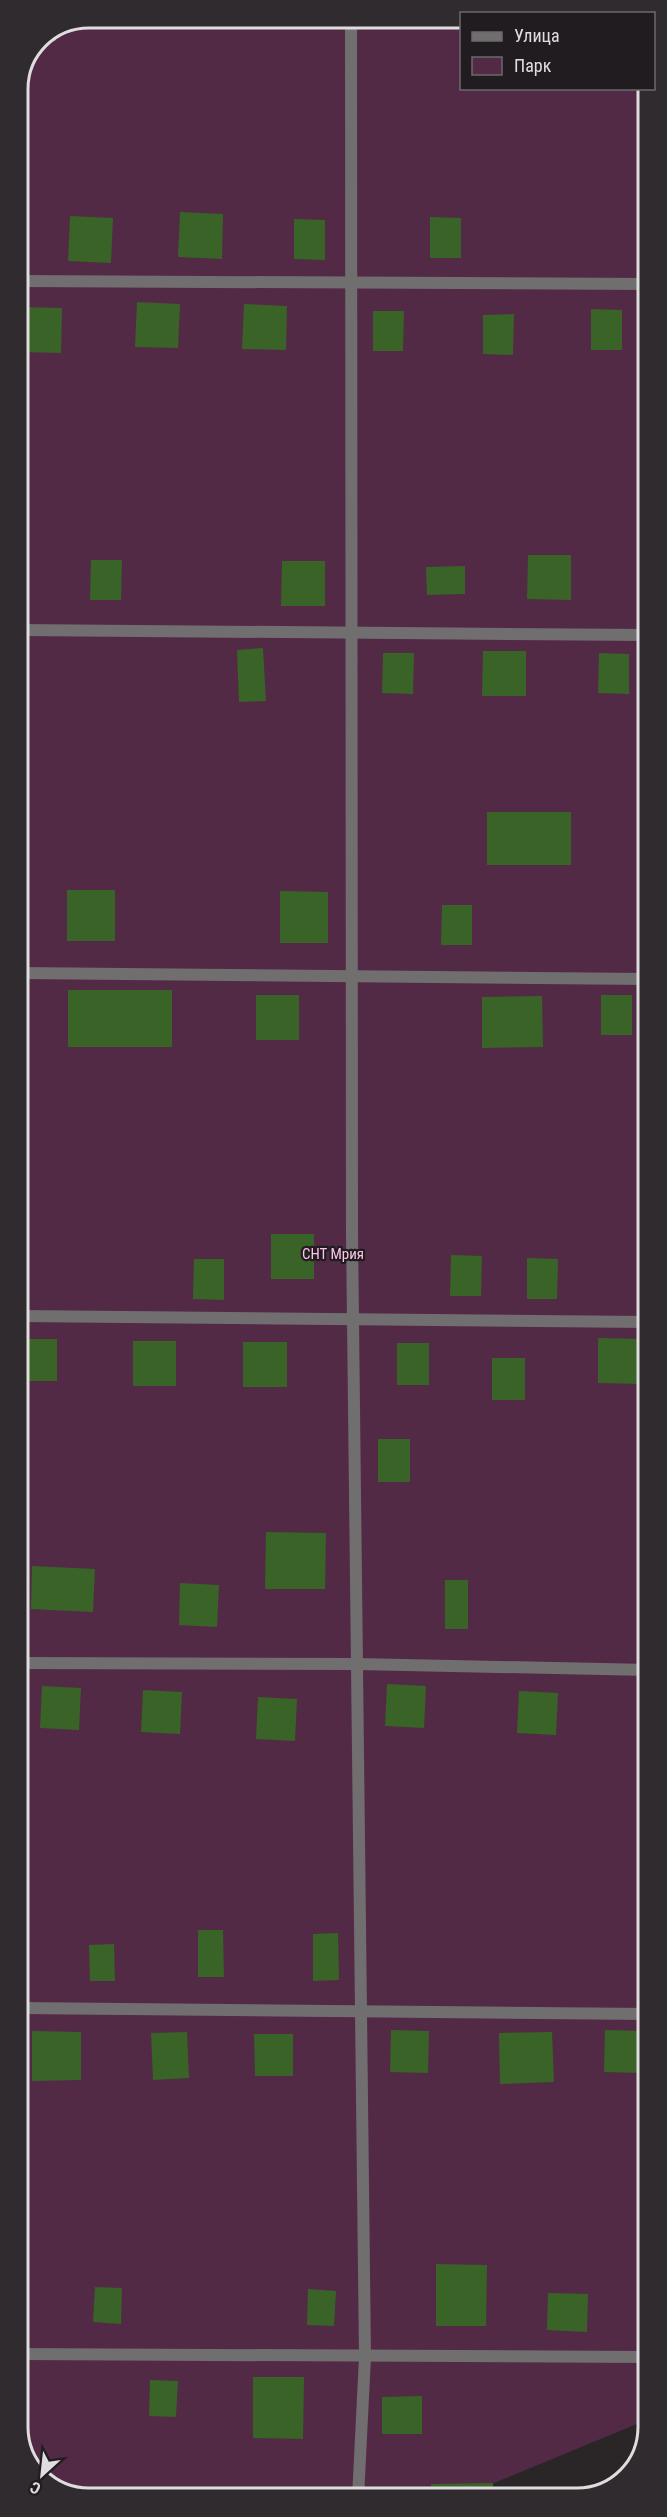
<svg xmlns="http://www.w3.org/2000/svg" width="667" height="2517" font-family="'Roboto Condensed',sans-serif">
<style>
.green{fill:#522a45}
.building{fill:#3a6327}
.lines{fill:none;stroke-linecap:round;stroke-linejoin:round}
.lane{stroke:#706e6f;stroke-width:12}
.street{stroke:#706e6f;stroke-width:12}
.labels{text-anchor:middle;stroke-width:4.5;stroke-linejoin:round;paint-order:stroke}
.park-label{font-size:15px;fill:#fcc3e7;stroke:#201c1f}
.rim{fill:none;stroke:#e0dddf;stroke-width:3}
</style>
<rect width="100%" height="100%" fill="#2a2628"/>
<path class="green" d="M90 18H461L462 88 648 89 649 2419 458 2498 84 2499 43 2481 19 2442 18 89 39 39Z"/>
<path class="building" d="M56 32V41H38L39 39Z
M640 211 648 212V252H640Z
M180 212 223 214 222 259 178 257Z
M70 216 113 218 111 263 68 261Z
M430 217 461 218V258H430Z
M294 219 325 220V260L294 259Z
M137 302 180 304 178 348 135 347Z
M244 304 287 306 286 350 242 349Z
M19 307 62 308 61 353 18 352Z
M591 309 622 310V350H591Z
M373 311H404L403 351H373Z
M514 314 513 355 483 354V315Z
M528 555H571V600L527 599Z
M91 560H122L121 600H90Z
M282 561H325V606H281Z
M465 566V594L427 595 426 567Z
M263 648 266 701 239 702 237 650Z
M483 651H526V696H482Z
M383 653H414L413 694 382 693Z
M599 653 629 654V694L598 693Z
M487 812H571V865H487Z
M67 890H115V941H67Z
M280 891 328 892V943H280Z
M442 905H472V945H441Z
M68 990H172V1047H68Z
M256 995H299V1040H256Z
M601 995H632V1035H601Z
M542 996 543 1047 482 1048V997Z
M271 1234H314V1279H271Z
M451 1255 482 1256 481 1296H450Z
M527 1258 558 1259 557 1299H527Z
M194 1259H224V1300L193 1299Z
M598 1338 642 1339V1384L598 1383Z
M24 1339H57V1381H24Z
M133 1341H176V1386H133Z
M243 1342H287V1387H243Z
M397 1343H429V1385H397Z
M492 1358H525V1400H492Z
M378 1439H410V1482H378Z
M266 1532 326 1533 325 1589H265Z
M32 1566 95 1569 93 1612 31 1609Z
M445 1580H468V1629H445Z
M180 1583 219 1585 217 1627 179 1625Z
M647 1608H648L649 1633H645Z
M387 1684 426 1686 424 1728 385 1726Z
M42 1686 81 1688 79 1730 40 1728Z
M143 1690 182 1692 180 1734 141 1732Z
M519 1691 558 1693 556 1735 517 1733Z
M258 1697 297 1699 295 1741 256 1739Z
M198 1930H223L224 1977H198Z
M338 1933 339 1980 313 1981V1934Z
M647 1939 649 1940V1982H646Z
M114 1944 115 1981H90L89 1945Z
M391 2030 429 2031 428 2073 390 2072Z
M605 2030 644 2031 643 2073 604 2072Z
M32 2031 81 2032V2080L32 2081Z
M187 2032 189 2078 153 2080 151 2033Z
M552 2032 554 2082 500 2084 499 2033Z
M254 2034H293V2076H255Z
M436 2264 487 2265 486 2326H436Z
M95 2287 122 2288 121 2324 93 2322Z
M308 2289 336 2291 334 2326 307 2325Z
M548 2293 588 2294 587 2332 547 2330Z
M253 2377H304L303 2439 253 2438Z
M150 2380 178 2381 176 2417 149 2416Z
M422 2396V2434H382V2397Z
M493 2483V2498H432L431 2484Z"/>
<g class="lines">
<path class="lane" d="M18 281 648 284
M18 630 648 635
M19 973 648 979
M19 1316 648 1322
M19 1663 357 1664 649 1670
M19 2008 649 2014
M19 2354 649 2357"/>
<path class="street" d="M351 18 352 1234 365 2357 358 2498"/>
</g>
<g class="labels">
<g class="park-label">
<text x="333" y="1259">СНТ Мрия</text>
</g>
</g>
<path d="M0 0H667V2517H0ZM89 28H577A61 61 0 0 1 638 89V2427A61 61 0 0 1 577 2488H89A61 61 0 0 1 28 2427V89A61 61 0 0 1 89 28Z" fill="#2f2b2e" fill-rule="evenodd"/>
<path class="rim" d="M89 28H577A61 61 0 0 1 638 89V2427A61 61 0 0 1 577 2488H89A61 61 0 0 1 28 2427V89A61 61 0 0 1 89 28Z"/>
<rect x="460" y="12" width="195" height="78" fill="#201c1f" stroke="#6d696c" stroke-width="1.5"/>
<rect x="472" y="32" width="30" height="9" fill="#706e6f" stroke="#6d696c" stroke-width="1.5"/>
<text x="514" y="42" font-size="18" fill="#e0dddf">Улица</text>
<rect x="472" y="57" width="30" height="18" fill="#522a45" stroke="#6d696c" stroke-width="1.5"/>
<text x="514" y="72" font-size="18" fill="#e0dddf">Парк</text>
<g transform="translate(42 2475) rotate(207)" stroke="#201c1f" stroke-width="4.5" paint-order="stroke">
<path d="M0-4.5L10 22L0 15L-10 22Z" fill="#e0dddf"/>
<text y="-9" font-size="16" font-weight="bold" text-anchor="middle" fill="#e0dddf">С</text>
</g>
</svg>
